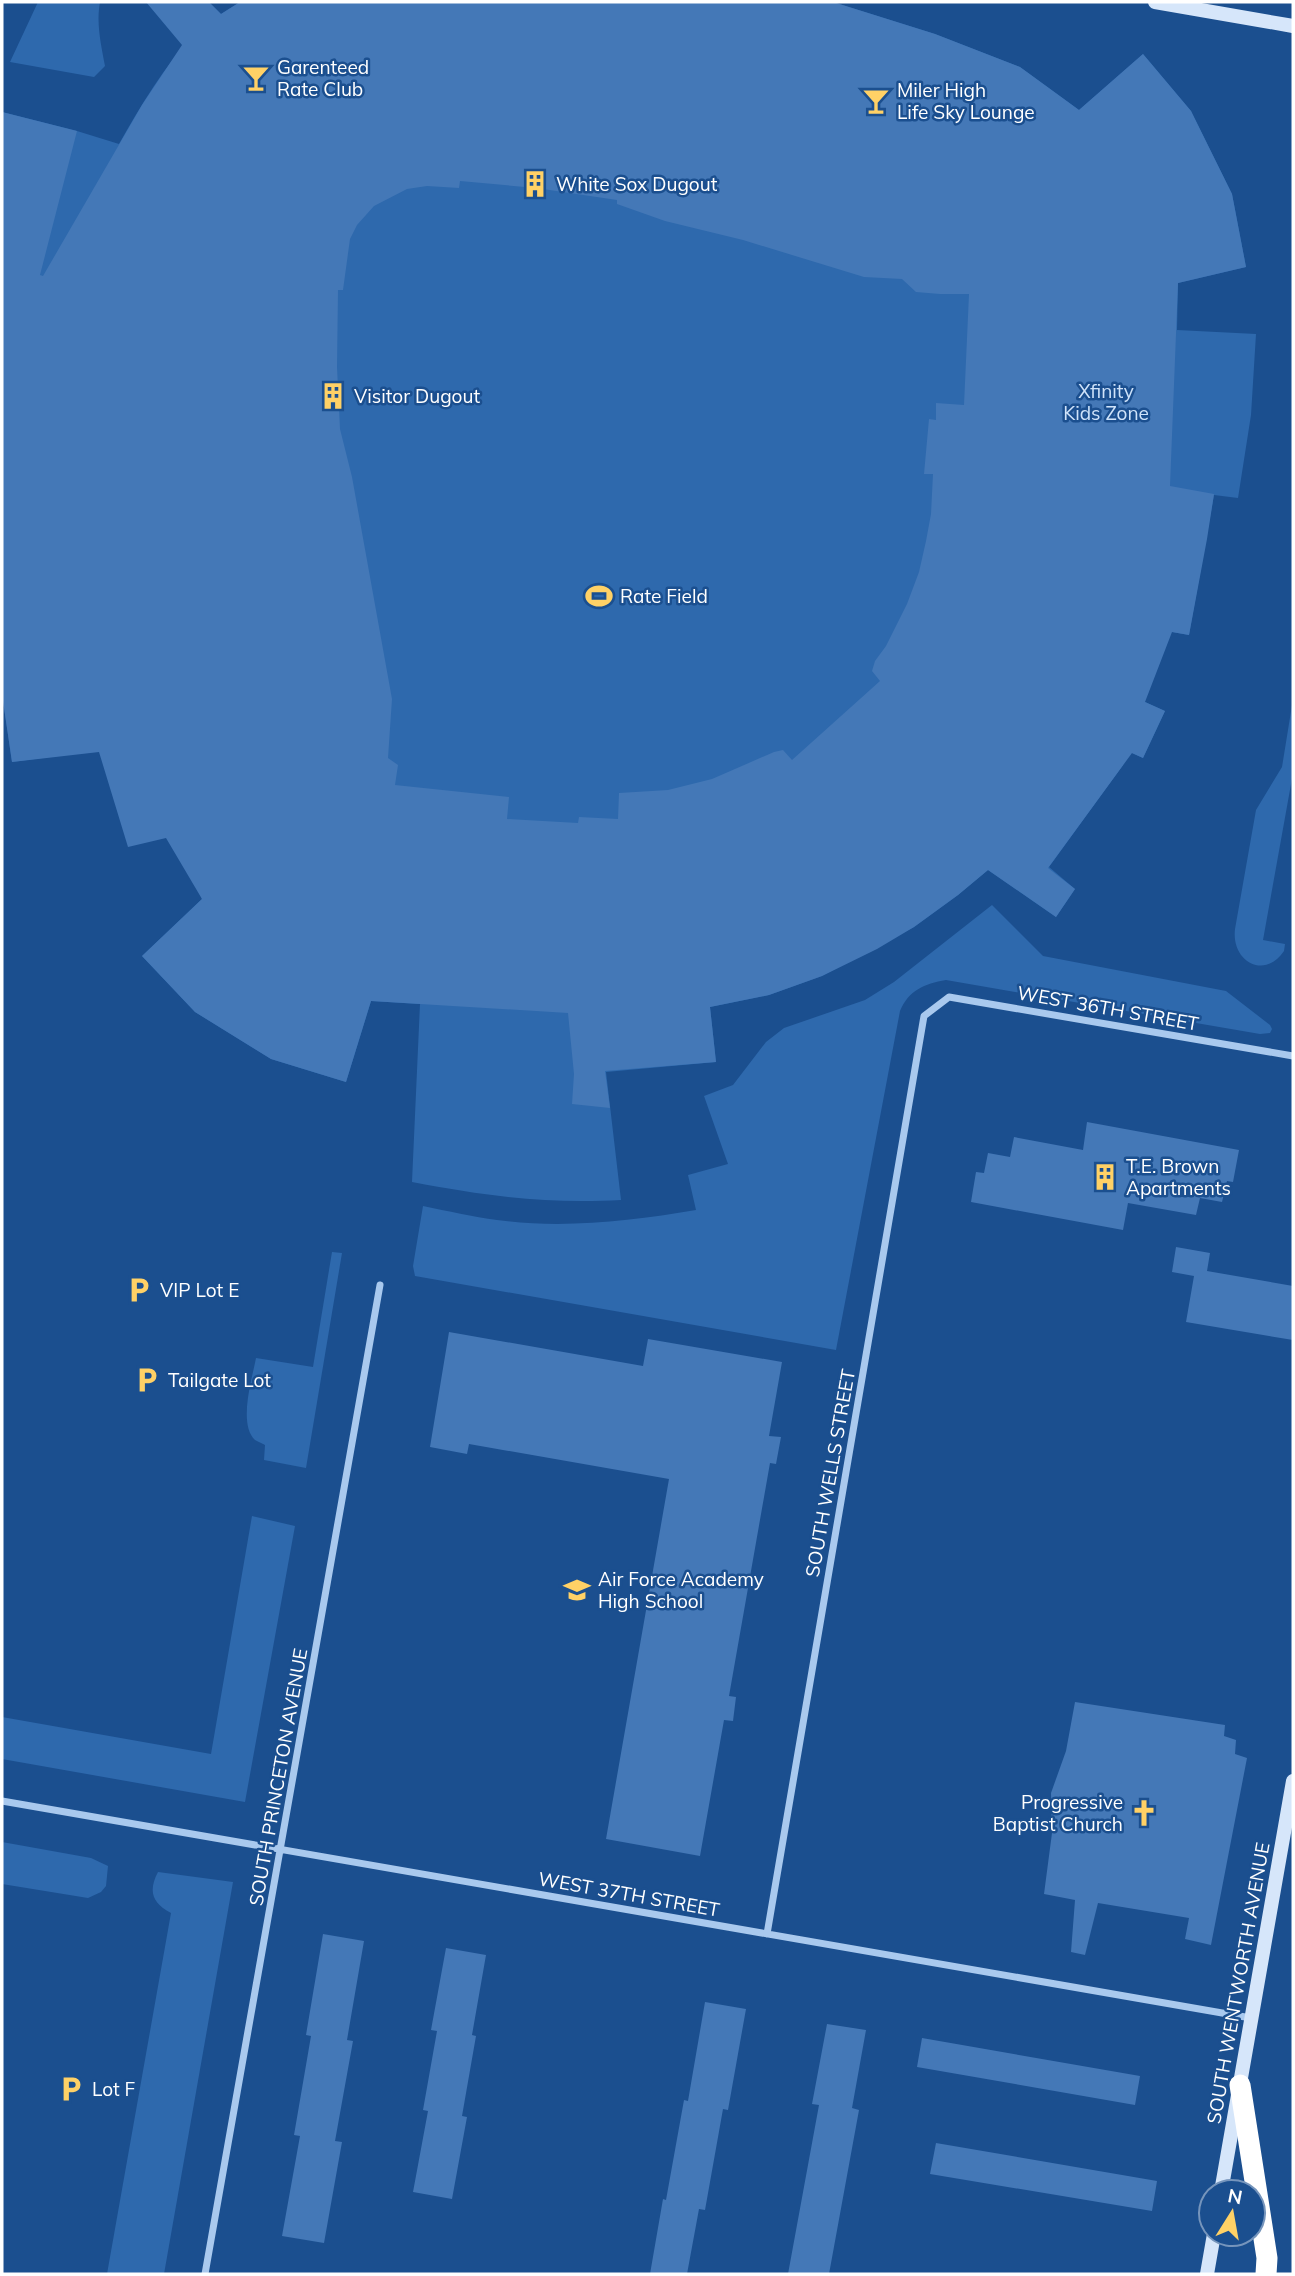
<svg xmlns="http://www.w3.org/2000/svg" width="1295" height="2276" font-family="Mulish,sans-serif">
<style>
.green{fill:#2e69ad}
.building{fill:#4478b7;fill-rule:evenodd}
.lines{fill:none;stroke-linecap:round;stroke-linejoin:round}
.street{stroke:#a9c9ee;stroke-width:7}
.secondary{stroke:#d6e6fa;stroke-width:14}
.highway{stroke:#fff;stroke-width:21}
.labels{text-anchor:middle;stroke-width:5;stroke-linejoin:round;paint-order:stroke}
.poi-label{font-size:19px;fill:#fff;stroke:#1b4f8f;text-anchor:start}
.park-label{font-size:19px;fill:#cfe3fa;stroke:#1b4f8f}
.street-label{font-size:19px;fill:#fff;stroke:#1b4f8f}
</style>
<rect width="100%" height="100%" fill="#1b4f8f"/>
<path class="green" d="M38 2H100C96 24 101 44 105 66L94 77 10 62Z
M147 2H209L221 14 240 2H833L935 34 1020 67 1079 110 1143 54 1191 111 1232 194 1246 267 1178 283 1177 330 1256 334 1251 415 1238 498 1214 495 1189 635 1138 626 1145 702 1165 711 1143 758 1098 738 1123 765 1049 867 1075 889 1056 917 988 870 958 895 914 927 822 976 769 995 710 1007 716 1062 606 1072 621 1200C545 1204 486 1196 412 1182L420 1004 371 1001 346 1082 271 1059 195 1012 142 956 202 899 142 745 12 762 2 694V112L77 131 119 144C141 105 164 67 194 34Z
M1293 699V773L1263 940 1285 944 1284 951C1265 980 1231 962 1235 929L1256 810 1282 767Z
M992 905 1043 956 1226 991 1270 1025 1272 1029 1270 1033 1260 1034 946 980C924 984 909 990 900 1011L836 1350 415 1276 413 1266 423 1206C448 1211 473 1217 497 1220 563 1229 631 1221 696 1210L688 1175 728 1164 704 1096 733 1085 766 1042 784 1028 865 1000 894 982Z
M332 1252 342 1253 306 1468 264 1460 265 1445C262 1443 258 1442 255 1440 238 1424 252 1379 256 1358L313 1367Z
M252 1516 295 1526 245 1802 2 1759V1717L211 1754Z
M2 1842 91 1858 108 1866 106 1886 101 1892 88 1898 2 1884Z
M158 1872 233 1882 164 2274H107L171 1913C152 1903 148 1891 158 1872Z"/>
<path class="building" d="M146 2H209L221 14 240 2H833L935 34 1020 67 1079 110 1143 54 1191 111 1232 194 1246 267 1178 283 1170 486 1214 494 1207 539 1189 635 1172 632 1145 702 1165 711 1143 758 1132 753 1048 868 1075 889 1056 917 988 870 958 895 914 927 877 949 822 976 769 995 710 1007 716 1062 605 1071 610 1108 572 1104 574 1074 568 1013 371 1001 346 1082 271 1059 195 1012 142 956 202 899 166 838 128 847 99 752 12 762 2 694V112L77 131 40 275 43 276 142 105 182 45ZM460 181 536 188 617 200V204L665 221 743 240 864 277 902 279 916 292 940 294H969L964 405 936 403V420L929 419 924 474H933L931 514 926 541 919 572 907 604 886 646 875 661 872 671 880 681 792 760 783 750 774 752 712 779 668 790 619 793 618 819 579 817 578 823 507 819 509 797 395 785 398 765 388 758 392 699 352 477 340 429 337 367 338 290H343L350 239 357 225 374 206 407 189 427 186 459 188Z
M1087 1122 1239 1150 1233 1182 1227 1181 1222 1202 1200 1198 1196 1215 1128 1203 1123 1230 971 1202 976 1172 984 1173 988 1153 1010 1157 1014 1137 1083 1150Z
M1176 1247 1210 1253 1207 1271 1293 1286V1340L1186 1322 1194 1276 1172 1272Z
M449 1332 643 1366 648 1339 782 1362 769 1436 781 1437 776 1464 770 1463 729 1696 736 1697 733 1721 724 1720 700 1856 606 1839 669 1479 469 1444 467 1454 430 1447Z
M1075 1702 1225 1725 1224 1736 1236 1740 1235 1754 1247 1758 1211 1945 1185 1939 1189 1918 1098 1903 1085 1955 1071 1952 1075 1900 1044 1894 1052 1833 1051 1793 1066 1751Z
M323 1934 364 1941 347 2040 353 2041 335 2141 342 2142 324 2243 282 2236 300 2136 294 2135 311 2036 306 2035Z
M446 1948 486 1955 472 2035 476 2036 462 2116 467 2117 452 2199 413 2192 428 2111 423 2110 437 2031 431 2030Z
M705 2002 746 2009 728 2110 723 2109 705 2210 699 2209 687 2274H650L663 2199 666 2200 684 2100 688 2101Z
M827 2024 866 2030 852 2108 859 2110 829 2274H788L819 2105 812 2104Z
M922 2038 1140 2076 1135 2105 917 2067Z
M936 2143 1157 2181 1152 2211 930 2174Z"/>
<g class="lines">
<path class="street" d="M2 1801 1251 2018
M767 1934 924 1016 949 997 1293 1056
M205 2274 380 1285"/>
<path class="secondary" d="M1155 2 1293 26
M1221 2192 1293 1781
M1207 2274 1214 2234"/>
<path class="highway" d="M1240 2085 1267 2258 1266 2274"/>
</g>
<defs>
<symbol id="bar-bare" viewBox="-9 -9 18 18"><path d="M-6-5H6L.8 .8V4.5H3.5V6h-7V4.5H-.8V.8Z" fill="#ffd166" stroke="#1b4f8f" stroke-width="2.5" paint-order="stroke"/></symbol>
<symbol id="building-bare" viewBox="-9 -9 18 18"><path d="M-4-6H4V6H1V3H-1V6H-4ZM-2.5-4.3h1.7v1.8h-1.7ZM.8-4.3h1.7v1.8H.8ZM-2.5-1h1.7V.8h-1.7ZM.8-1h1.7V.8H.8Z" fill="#ffd166" stroke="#1b4f8f" stroke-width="2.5" paint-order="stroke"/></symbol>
<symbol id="stadium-bare" viewBox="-9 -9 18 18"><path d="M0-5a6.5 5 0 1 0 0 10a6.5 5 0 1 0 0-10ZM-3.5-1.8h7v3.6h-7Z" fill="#ffd166" stroke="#1b4f8f" stroke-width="2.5" paint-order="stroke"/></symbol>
<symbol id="parking-bare" viewBox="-9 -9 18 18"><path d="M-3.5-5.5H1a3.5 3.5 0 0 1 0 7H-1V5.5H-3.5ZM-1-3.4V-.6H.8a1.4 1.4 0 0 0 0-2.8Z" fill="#ffd166" stroke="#1b4f8f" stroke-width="2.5" paint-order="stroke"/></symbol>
<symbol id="school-bare" viewBox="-9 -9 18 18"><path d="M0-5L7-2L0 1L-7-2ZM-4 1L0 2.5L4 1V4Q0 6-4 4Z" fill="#ffd166" stroke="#1b4f8f" stroke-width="2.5" paint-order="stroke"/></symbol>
<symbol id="church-bare" viewBox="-9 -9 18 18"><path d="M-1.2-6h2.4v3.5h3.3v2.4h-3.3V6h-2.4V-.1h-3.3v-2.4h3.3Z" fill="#ffd166" stroke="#1b4f8f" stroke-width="2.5" paint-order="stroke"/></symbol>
</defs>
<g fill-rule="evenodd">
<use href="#bar-bare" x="237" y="59" width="38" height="38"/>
<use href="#bar-bare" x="857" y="82" width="38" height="38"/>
<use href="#building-bare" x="516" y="165" width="38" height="38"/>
<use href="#building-bare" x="314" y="377" width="38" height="38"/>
<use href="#stadium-bare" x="580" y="577" width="38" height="38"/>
<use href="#building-bare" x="1086" y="1158" width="38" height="38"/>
<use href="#parking-bare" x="120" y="1271" width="38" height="38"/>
<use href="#parking-bare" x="128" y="1361" width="38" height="38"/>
<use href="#school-bare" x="558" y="1571" width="38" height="38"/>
<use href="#church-bare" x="1125" y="1794" width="38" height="38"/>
<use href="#parking-bare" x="52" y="2070" width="38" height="38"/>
</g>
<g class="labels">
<g class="poi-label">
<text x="277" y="74">Garenteed<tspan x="277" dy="22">Rate Club</tspan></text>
<text x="897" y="97">Miler High<tspan x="897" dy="22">Life Sky Lounge</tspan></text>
<text x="556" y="191">White Sox Dugout</text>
<text x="354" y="403">Visitor Dugout</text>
<text x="620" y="603">Rate Field</text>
<text x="1126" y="1173">T.E. Brown<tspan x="1126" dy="22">Apartments</tspan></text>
<text x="160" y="1297">VIP Lot E</text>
<text x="168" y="1387">Tailgate Lot</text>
<text x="598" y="1586">Air Force Academy<tspan x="598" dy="22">High School</tspan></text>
<text x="1123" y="1809" text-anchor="end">Progressive<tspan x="1123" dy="22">Baptist Church</tspan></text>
<text x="92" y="2096">Lot F</text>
</g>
<g class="park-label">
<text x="1106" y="398">Xfinity<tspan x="1106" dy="22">Kids Zone</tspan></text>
</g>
<g class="street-label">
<text transform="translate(1108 1008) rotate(10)" y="7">WEST 36TH STREET</text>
<text transform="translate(830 1473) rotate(-80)" y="7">SOUTH WELLS STREET</text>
<text transform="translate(278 1777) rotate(-80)" y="7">SOUTH PRINCETON AVENUE</text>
<text transform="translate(629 1894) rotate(10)" y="7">WEST 37TH STREET</text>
<text transform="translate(1238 1983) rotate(-80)" y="7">SOUTH WENTWORTH AVENUE</text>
</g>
</g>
<rect width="1295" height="2276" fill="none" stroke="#ffffff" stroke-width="7"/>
<g transform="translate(1232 2213) rotate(11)"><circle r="33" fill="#1b4f8f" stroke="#7695bc" stroke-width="2"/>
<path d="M0-5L12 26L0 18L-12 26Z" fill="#ffd166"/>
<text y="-10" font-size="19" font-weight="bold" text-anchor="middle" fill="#ffffff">N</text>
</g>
</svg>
